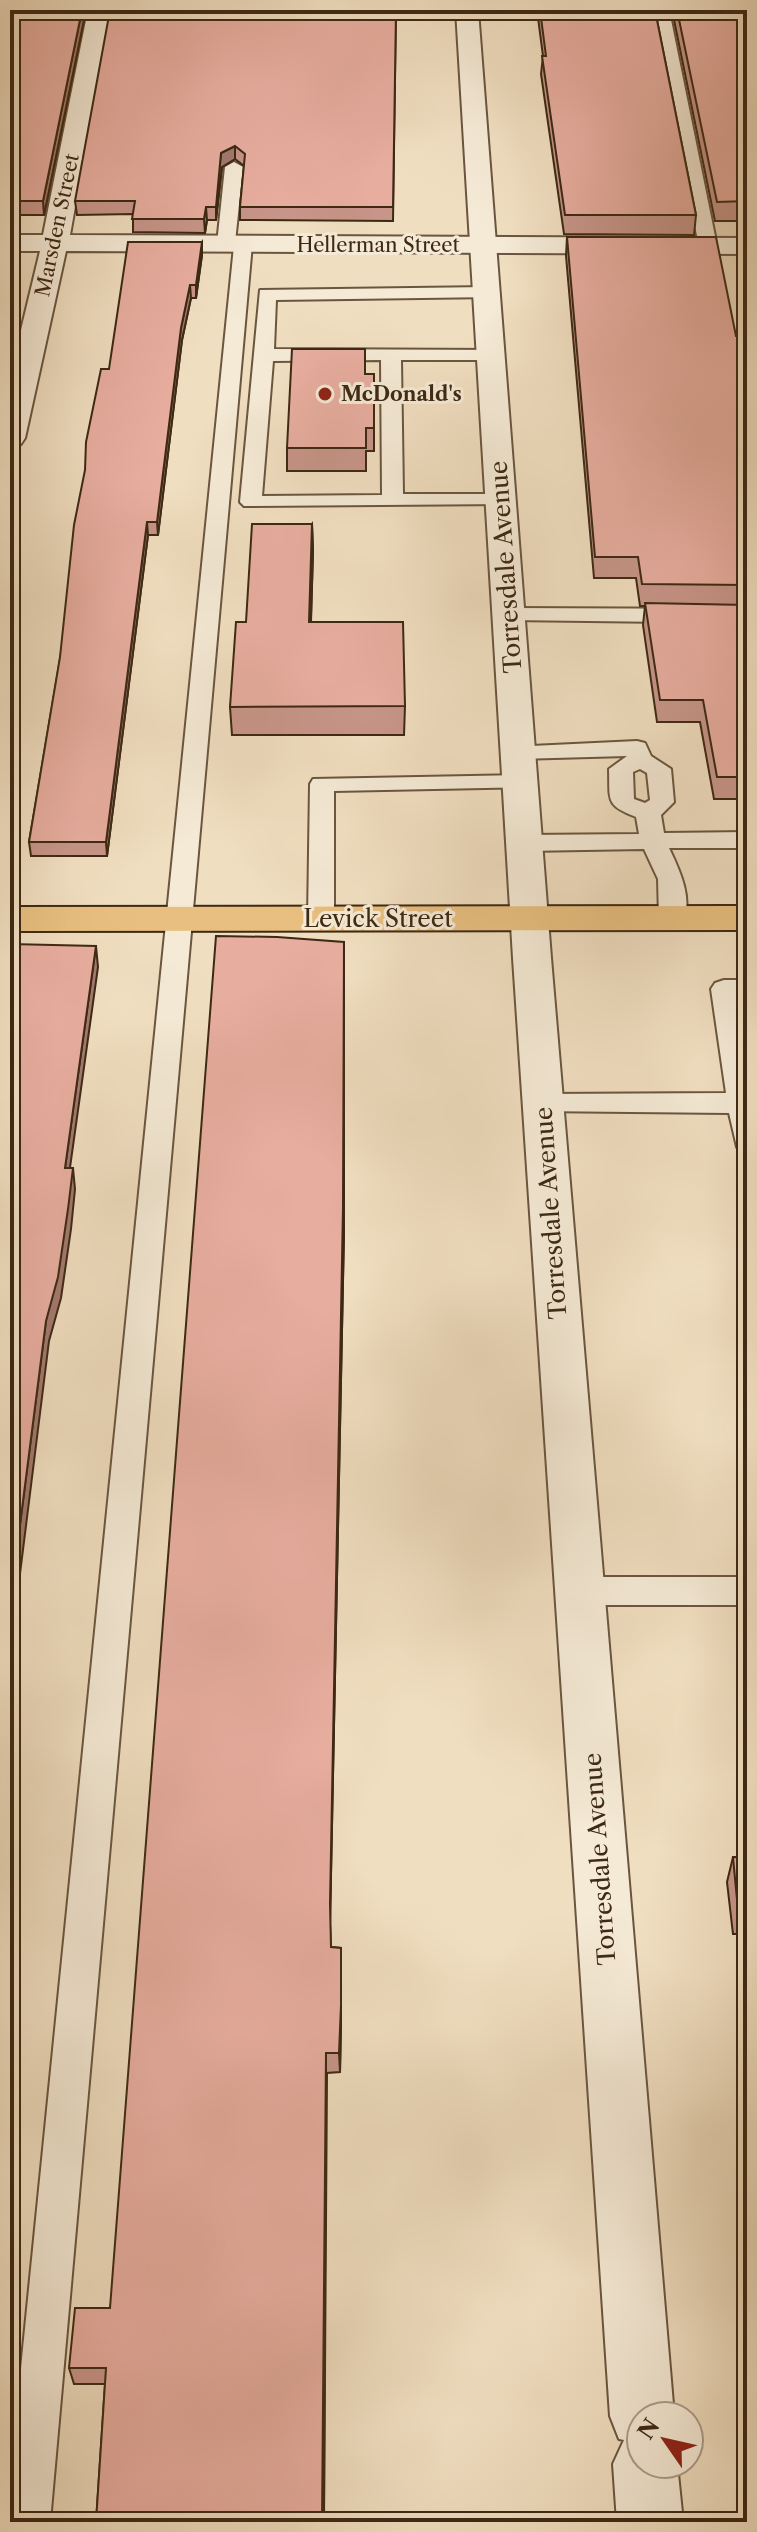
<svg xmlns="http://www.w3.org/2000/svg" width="757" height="2532" font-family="'Libre Caslon Text',serif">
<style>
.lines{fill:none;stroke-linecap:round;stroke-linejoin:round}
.service-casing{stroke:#6a563f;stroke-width:4}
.minor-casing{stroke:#6a563f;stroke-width:4}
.tertiary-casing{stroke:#6a563f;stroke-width:4}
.trunk-casing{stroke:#3d2914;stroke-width:4}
.service{fill:#f5ead6;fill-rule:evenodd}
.minor{fill:#f5ead6;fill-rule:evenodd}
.tertiary{fill:#f5ead6;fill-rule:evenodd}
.trunk{fill:#e8bf80;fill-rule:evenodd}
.wall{fill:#c79589;stroke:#3d2914;stroke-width:2}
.shaded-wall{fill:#a2796f;stroke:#3d2914;stroke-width:2}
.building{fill:#e7ad9f;stroke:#3d2914;stroke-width:2}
.poi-dot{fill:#8f2418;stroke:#f5ead6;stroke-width:3}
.labels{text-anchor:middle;stroke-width:6;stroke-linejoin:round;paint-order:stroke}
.far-street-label{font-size:20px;fill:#3d2914;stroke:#f5ead6}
.far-poi-label{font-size:20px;font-weight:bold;fill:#3d2914;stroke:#f5ead6;text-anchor:start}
.street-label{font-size:24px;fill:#3d2914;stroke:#f5ead6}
</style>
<rect width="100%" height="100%" fill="#f0dec0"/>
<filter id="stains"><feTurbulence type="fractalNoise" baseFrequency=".0025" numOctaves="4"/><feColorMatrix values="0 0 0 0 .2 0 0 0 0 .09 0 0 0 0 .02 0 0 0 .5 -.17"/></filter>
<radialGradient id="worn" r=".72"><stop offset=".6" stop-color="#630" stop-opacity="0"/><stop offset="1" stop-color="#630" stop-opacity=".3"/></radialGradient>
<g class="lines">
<defs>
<path id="service" d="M653 10H669L717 246 708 251 699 246Z
M234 162 243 167 235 242 243 239 252 244 50 2522H10V2478L234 246 226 249 217 244 225 167Z
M488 287 495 289V297L276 300 274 349 499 350 502 354 499 358 492 360H401L403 494H501L508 496 511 500 508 504 244 506 240 502 260 290ZM381 360 382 495 262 496 273 361Z
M509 608 747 609V623L501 620 498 615Z
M637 741 645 743 651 756 671 769 674 802 661 815 664 833 747 832V848H669C679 869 695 902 681 924H663L659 918 658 879 644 849 525 851 512 843 525 835 639 834 636 817C605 805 610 801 609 769L627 756 518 759 510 757 506 752 510 747ZM640 769 647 773 650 800 645 803 634 799 633 772Z
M520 775 529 777 532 782 529 787 334 791V919L330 925H312L308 919 310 784 313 779Z
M724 980H747V998H739L747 1050V1150L737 1147 729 1113 533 1111 529 1104 533 1097 543 1094 726 1093 711 989 715 983Z
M580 1577H747V1605H580L568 1601 563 1591 568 1581Z"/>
<path id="minor" d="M88 10H110L70 235 747 238V254L66 251 25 438 21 444 10 447V376L40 251H10V235H43Z"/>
<path id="tertiary" d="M456 10H478L551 958 674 2416H641V2464H677L683 2522H617L613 2464 624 2440 619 2439 610 2416 513 958Z"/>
<path id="trunk" d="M747 906V930L10 931V907Z"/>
</defs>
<use href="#service" class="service-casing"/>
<use href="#minor" class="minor-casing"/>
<use href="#tertiary" class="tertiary-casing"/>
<use href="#trunk" class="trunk-casing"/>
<use href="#service" class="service"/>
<use href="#minor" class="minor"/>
<use href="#tertiary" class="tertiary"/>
<use href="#trunk" class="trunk"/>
</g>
<path class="wall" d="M10 10H86L44 215H10Z
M396 10 393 221 240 220V207L244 166 235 159 222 167 216 220H207L205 233 133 232V214L77 215 75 201Z
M537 10H655L696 215 694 235 564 234 541 74 543 56Z
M672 10H747V221H715Z
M567 237 736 336H747V799H714L700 722H657L643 625 645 606H640L636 578H594L566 256Z
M202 242V255L196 298H191L182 340 158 535H148L107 856H31L29 842 109 369Z
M365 374H374V451H366V471H287V448Z
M312 524 313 551 311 622 405 706 404 735H232L230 707 246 622Z
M344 1231 330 1923 331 1947 341 1948V2024L340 2072 327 2073 324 2522H96L105 2384H74L69 2368 110 2308Z
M747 1701V1735L745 1713Z
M733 1857 747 1858V1934H733L727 1882Z"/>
<path class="shaded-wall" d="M82 10H86L44 215 43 201Z
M235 146V159L222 167 216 220V207L221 153Z
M206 207 207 220 205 233 204 219Z
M202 242V255L196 298V285Z
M190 285 191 298 182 340 158 535 157 522 181 328Z
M147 522 148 535 107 856 106 842Z
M312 524 313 551 310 650 309 622Z
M344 942V1231L330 1925V1904Z
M96 946 98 967 67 1189 65 1168Z
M73 1168 75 1189 71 1229 61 1298 49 1341 10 1654V1603L46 1321Z
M341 1948V2024L340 2072 339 2053Z
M326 2053 324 2507V2522H322Z"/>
<path class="building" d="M10 10H82L43 201H10Z
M110 10H396L393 207H240L245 154 235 146 221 153 216 207H206L204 219H132L135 201H75Z
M540 10H655L696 215H565L542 56H546Z
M677 10H747V201L717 202Z
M567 237H716L736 336H747V585L642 584 638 557H595Z
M128 242H202L196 285H190L181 328 157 522H147L106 842H29L60 657 74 525 85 470 86 442 101 369H109Z
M292 349H365V374H374V428H366V448H287Z
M252 524H312L309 622H403L405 706 230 707 236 622H246Z
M645 603 747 605V777H717L703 700H660Z
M216 936 277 937 344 942 343 1208 330 1904 331 1947 341 1948V2005L339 2053H326L322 2522H96L106 2368H69L75 2308H110Z
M10 944 96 946 65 1168H73L68 1209 58 1277 46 1321 10 1603Z
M733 1857 747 1858V1910H738Z"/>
<circle class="poi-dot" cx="325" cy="394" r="8"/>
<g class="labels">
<g class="far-street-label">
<text transform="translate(57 225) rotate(-78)" y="7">Marsden Street</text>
<text x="378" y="252">Hellerman Street</text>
</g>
<g class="far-poi-label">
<text x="341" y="401">McDonald's</text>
</g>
<g class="street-label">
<text transform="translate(506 567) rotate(-94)" y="8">Torresdale Avenue</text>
<text x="378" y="927">Levick Street</text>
<text transform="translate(551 1213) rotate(-94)" y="8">Torresdale Avenue</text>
<text transform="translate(600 1859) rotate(-94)" y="8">Torresdale Avenue</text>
</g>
</g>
<rect width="757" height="2532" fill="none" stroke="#f0dec0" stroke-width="40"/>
<rect x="12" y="12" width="733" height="2508" fill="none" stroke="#3d2914" stroke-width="4"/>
<rect x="20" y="20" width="717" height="2492" fill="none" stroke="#3d2914" stroke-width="2"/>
<g transform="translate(665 2440) rotate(304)"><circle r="38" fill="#f5ead6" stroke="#ab9d88" stroke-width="2"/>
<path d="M0-6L14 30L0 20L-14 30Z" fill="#8f2418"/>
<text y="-12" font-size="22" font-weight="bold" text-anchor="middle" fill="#3d2914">N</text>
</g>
<rect width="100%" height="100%" filter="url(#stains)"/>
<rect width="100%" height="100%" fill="url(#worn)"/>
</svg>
